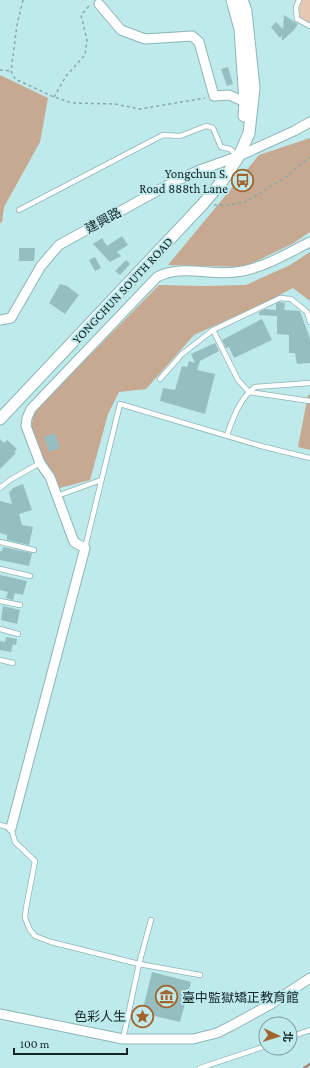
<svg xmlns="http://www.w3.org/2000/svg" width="310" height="1068" font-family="'Crimson Pro','Noto Sans TC',serif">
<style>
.green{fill:#e7c7af}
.forest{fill:#c7a891}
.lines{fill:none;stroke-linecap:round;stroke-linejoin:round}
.stream{stroke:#a68871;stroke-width:2.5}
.building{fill:#94bec0}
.service-casing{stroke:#8cb5b7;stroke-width:6}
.minor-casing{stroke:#8cb5b7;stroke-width:11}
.tertiary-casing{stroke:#8cb5b7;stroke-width:13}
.path{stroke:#87a9ab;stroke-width:1.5;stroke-dasharray:3 3;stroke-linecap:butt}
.service{stroke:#fff;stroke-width:4.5}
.minor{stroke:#fff;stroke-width:9}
.tertiary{stroke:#fff;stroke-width:11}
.labels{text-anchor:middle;stroke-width:4;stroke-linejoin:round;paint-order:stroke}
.poi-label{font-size:13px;fill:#132425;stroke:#bfeaec;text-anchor:end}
.street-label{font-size:13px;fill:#132425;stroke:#bfeaec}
</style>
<rect width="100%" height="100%" fill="#bfeaec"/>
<path class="green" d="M301 0H310V23L298 20Z"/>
<path class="forest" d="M0 75 48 98 40 142 4 207 2 222 0 223Z
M310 138V232L292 244 244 267 168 265 259 155Z
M310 252V301L293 288 260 305 194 335 146 389 119 392 108 414 90 480 60 488 31 435 33 413 159 285 204 286 246 285 290 265Z
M308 395H310V450L298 447Z"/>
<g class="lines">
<path class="stream" d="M304 1068 310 1064"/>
</g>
<path class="building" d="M284 15 298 24 294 30 282 41V35L280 38 271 27 276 22 283 29Z
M228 67 233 84 227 86 221 69Z
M122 236 128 245 117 252 121 256 110 262 93 244 102 238 107 246Z
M19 248H35L34 261H19Z
M95 257 101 268 95 271 89 260Z
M126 260 130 264 120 275 115 271Z
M60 284 67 286 79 295 65 314 49 303Z
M279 302 285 303 284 310 300 311 310 339V363L297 364 295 353H289V335L277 334V316L259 315V312L265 309 276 310V304Z
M262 319 272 340 234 358 229 347 226 348 222 340Z
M215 343 219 351 200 361 197 370 215 374 205 414 160 401 163 388 175 390 182 366 187 367 189 361 195 363 191 354Z
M55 433 60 448 49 452 44 437Z
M0 439 4 443 7 440 17 449 14 452 16 453 0 469Z
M23 484 32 510 19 514 22 525 33 527 29 545 7 540V535L0 533V501L12 504 9 492 11 491 13 488Z
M3 547 32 553 29 566 0 560V551H2Z
M0 575 27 581 23 595 15 593 13 600 6 598 8 592 0 590Z
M3 606 20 610 17 624 1 620Z
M6 637 17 639 16 645 13 644 11 652 0 650V641L5 642Z
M152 972 191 982 180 1022 142 1013Z"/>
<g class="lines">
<defs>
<path id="service" d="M299 0 296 7 297 19 310 26
M19 210 163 135 180 136 206 126 213 128 221 147 230 149 238 156
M213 330 238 380 249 392 310 401
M160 379 182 354 213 330 280 298 291 299 307 312 310 322
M227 435C233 418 240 398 255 387L310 383
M0 488 10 480 40 463
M57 496 101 480
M0 542 34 550
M85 548 120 404 261 446 310 458
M0 569 30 576
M0 601 20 605
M0 629 18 634
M0 660 13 663
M0 825 11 828 15 842 35 861 26 908 25 918 30 930 35 936 51 942 139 964 200 975
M290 1037 310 1030
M123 1039 139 964 151 920
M200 1068 266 1046"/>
<path id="minor" d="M99 4 121 30 145 39 192 36 199 42 214 96 229 95 245 102
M0 320 11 318 41 266 59 245 166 186 197 171 239 156 294 131 310 122
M11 828 85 548 74 542 50 477 40 463 26 426 27 418 31 409 157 277C181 264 210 276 236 272 262 269 286 254 310 242
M0 1014 123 1039H193L217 1033 231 1026 271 1004 310 978"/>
<path id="tertiary" d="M232 0 240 29 245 102 244 116
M0 419 202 205 223 180 239 156 249 133 254 88 246 11 242 0"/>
</defs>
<use href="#service" class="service-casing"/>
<use href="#minor" class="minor-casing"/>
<use href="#tertiary" class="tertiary-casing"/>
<path class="path" d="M23 0 17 25 11 71 15 79 54 97 72 103 115 104 140 109 205 98
M0 70 11 71
M54 97 66 76 85 55 87 40 81 15 89 6H91
M214 205H228L245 202 282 180 310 157"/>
<use href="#service" class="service"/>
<use href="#minor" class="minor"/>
<use href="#tertiary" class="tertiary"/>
</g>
<defs>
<symbol id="bus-ring" viewBox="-11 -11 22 22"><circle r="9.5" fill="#bfeaec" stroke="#a3632c" stroke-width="1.5"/><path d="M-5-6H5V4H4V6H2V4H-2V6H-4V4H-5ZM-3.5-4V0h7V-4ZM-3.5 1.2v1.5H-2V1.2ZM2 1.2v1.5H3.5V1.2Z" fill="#a3632c"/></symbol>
<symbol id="museum-ring" viewBox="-11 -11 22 22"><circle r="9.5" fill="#bfeaec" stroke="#a3632c" stroke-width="1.5"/><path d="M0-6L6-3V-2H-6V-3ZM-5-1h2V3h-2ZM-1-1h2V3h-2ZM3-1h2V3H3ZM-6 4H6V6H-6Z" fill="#a3632c"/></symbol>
<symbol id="sight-ring" viewBox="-11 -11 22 22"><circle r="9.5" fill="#bfeaec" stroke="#a3632c" stroke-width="1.5"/><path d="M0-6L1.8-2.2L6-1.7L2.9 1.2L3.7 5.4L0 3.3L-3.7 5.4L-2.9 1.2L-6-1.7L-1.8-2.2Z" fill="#a3632c"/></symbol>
</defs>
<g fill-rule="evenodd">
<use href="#bus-ring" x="230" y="168" width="25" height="25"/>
<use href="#museum-ring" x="154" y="984" width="25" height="25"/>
<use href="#sight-ring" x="130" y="1004" width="25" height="25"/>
</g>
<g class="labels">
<g class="poi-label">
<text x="228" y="178">Yongchun S.<tspan x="228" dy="15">Road 888th Lane</tspan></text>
<text x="182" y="1002" text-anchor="start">臺中監獄矯正教育館</text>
<text x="126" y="1021">色彩人生</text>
</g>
<g class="street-label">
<text transform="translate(103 220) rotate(-29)" y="5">建興路</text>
<text transform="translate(122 290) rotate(-47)" y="5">YONGCHUN SOUTH ROAD</text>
</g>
</g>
<g transform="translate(278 1036) rotate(94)"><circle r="19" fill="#bfeaec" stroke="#7a9b9c"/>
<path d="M0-3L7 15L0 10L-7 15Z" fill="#a3632c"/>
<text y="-6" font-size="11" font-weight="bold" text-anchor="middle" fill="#132425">北</text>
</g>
<path d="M14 1048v6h113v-6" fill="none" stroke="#132425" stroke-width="2"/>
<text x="20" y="1048" font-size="12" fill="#132425" stroke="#bfeaec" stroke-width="3" paint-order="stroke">100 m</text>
</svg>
